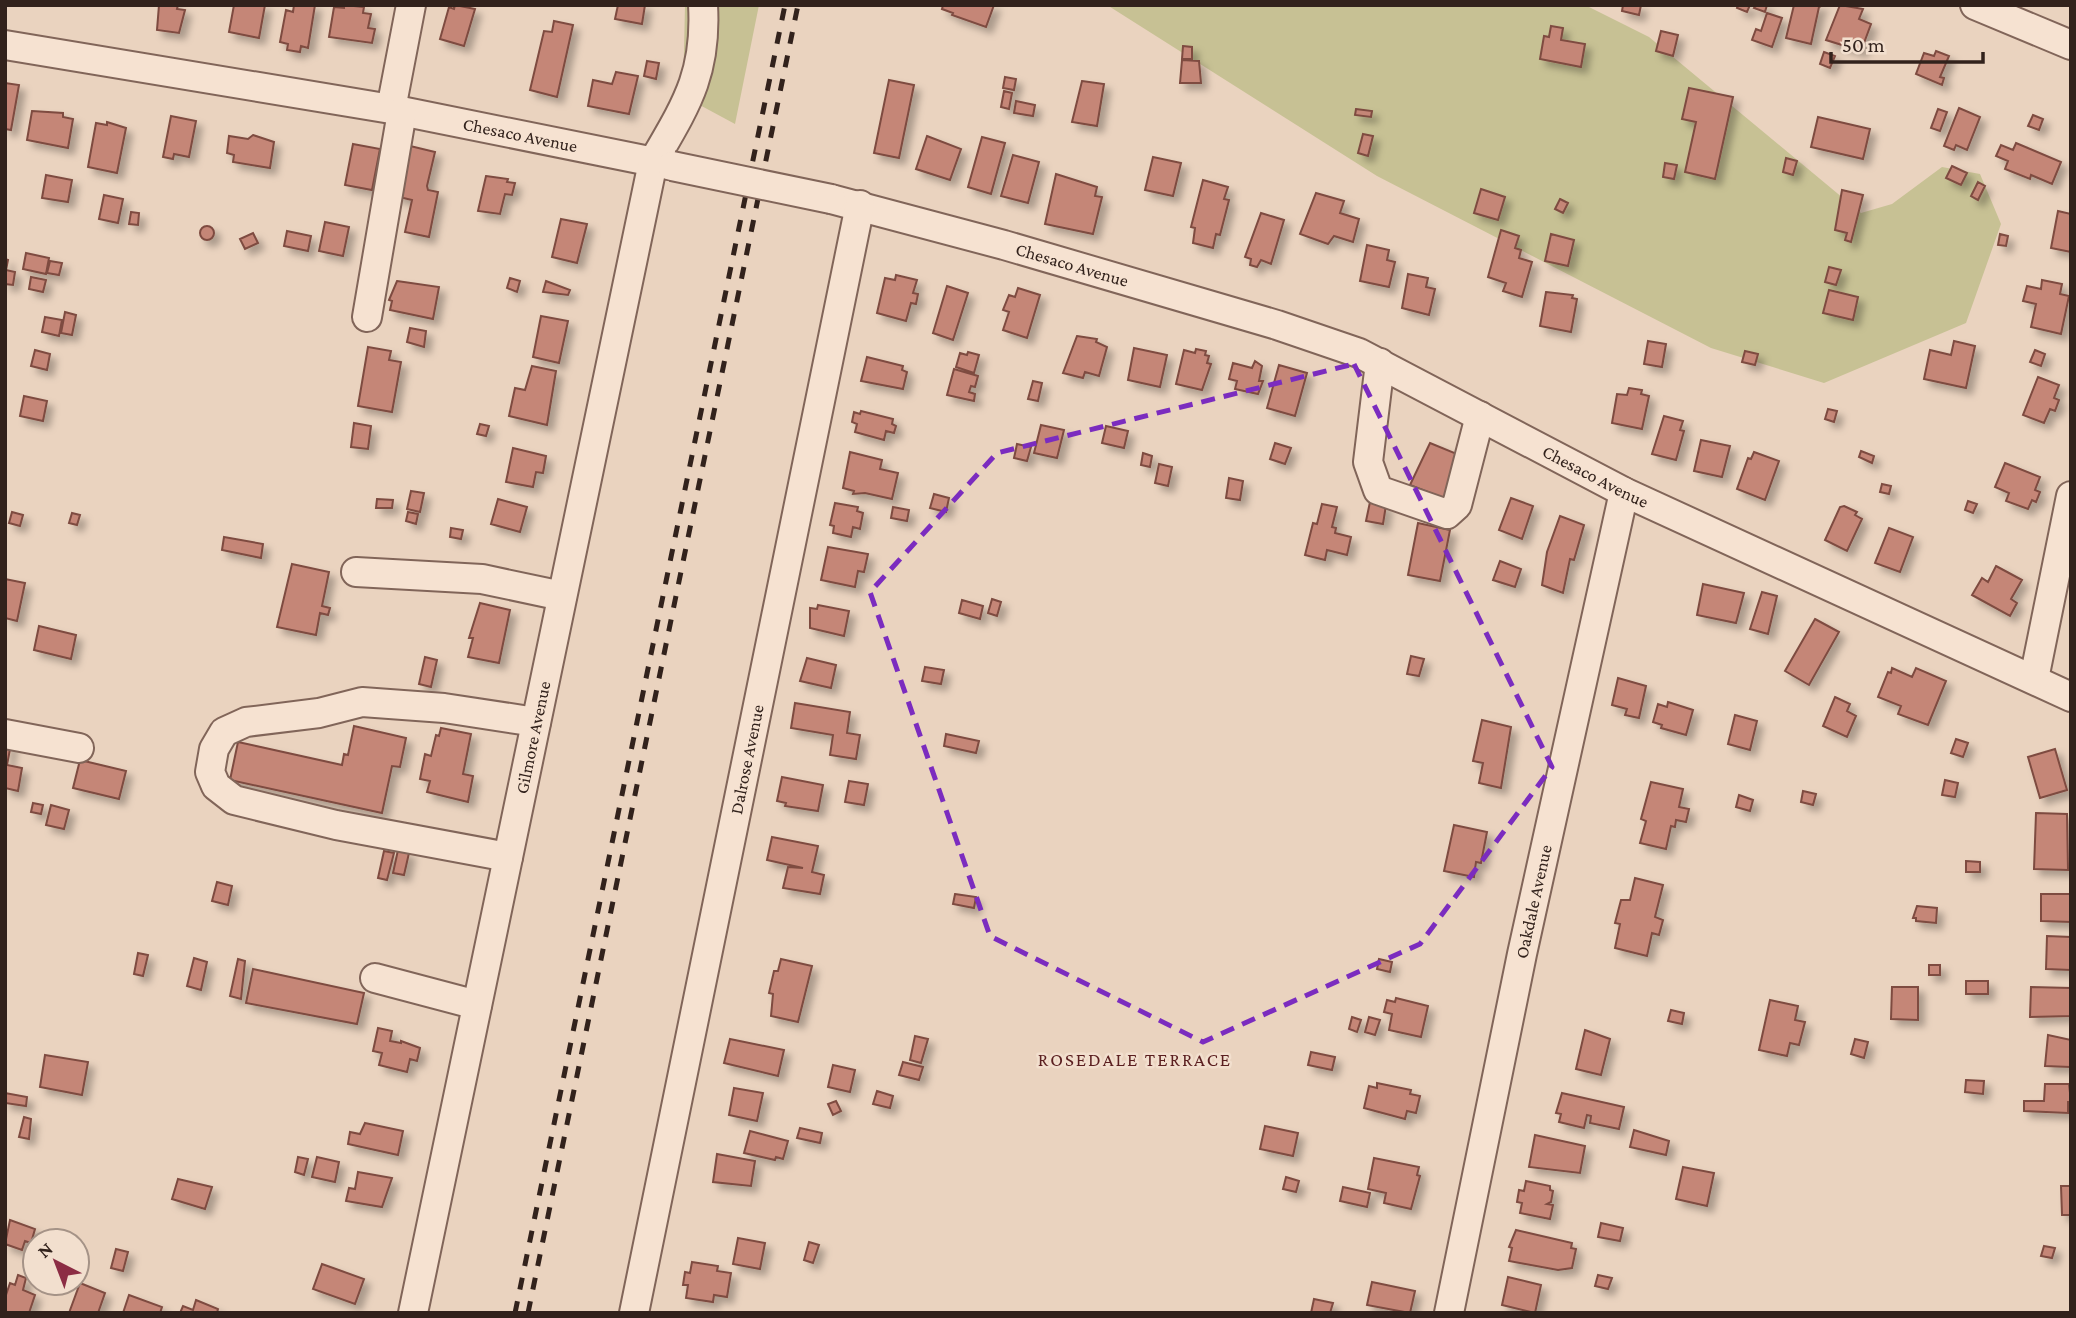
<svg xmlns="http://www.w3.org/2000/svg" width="2076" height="1318" font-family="'Crimson Pro',serif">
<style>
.green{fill:#c7c194}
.building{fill:#c58677;stroke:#7e4b41;stroke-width:2;filter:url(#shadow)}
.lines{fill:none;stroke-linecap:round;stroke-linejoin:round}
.minor-casing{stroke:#816559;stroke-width:32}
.minor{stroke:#f6e2d1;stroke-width:28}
.rail{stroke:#32221c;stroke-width:5;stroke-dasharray:12 12;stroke-linecap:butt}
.minor-bridge-casing{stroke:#816559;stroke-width:32;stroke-linecap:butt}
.minor-bridge{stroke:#f6e2d1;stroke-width:28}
.marked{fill:none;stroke:#7b2cbf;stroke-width:5;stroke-dasharray:14 9;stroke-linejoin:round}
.labels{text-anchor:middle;stroke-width:5;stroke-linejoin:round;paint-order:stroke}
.street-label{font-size:18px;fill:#32221c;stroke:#f2dfce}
.neighbourhood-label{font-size:19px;letter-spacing:2px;fill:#5b1f20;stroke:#f2dfce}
</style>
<defs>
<filter id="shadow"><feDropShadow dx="6" dy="6" stdDeviation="3.5" flood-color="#0004"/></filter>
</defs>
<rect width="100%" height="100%" fill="#ead3bf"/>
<path class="green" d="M685 5H759L735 124 683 96Z
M1107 5H1585L1649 37 1861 213 1892 204 1942 167 1980 174 2001 224 1966 323 1824 383 1711 348 1377 176Z"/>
<path class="building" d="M159 5H178L177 9 185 10 179 33 157 30Z
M234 5H265L259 38 229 32Z
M294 5H315L308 48 301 46 300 52 287 50 288 44 280 42 286 10 293 12Z
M344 5 364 7 363 13 371 14 368 28 375 29 372 43 329 37 334 7 344 8Z
M455 5 475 9 464 46 440 39 449 7 454 9Z
M618 5H645L642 24 615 19Z
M943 5H994L986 27 952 15 953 13 942 9Z
M1623 5H1641L1639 15 1622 11Z
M1738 5H1750L1747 12 1737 8Z
M1756 5H1767L1765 12 1754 8Z
M1794 5H1823L1819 7 1811 44 1786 38Z
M1840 5 1863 9 1859 19 1871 24 1861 51 1826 40Z
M1767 13 1782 18 1772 47 1752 40 1756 29 1761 31Z
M554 21 573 25 557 97 530 90 544 31 552 32Z
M1551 26 1563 28 1561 40 1585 44 1581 67 1540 59 1544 36 1549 37Z
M1661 31 1678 35 1673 56 1656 51Z
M1183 46 1192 47V59H1182Z
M1936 51 1949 56 1940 77 1944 78 1942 85 1916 74 1924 53 1934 56Z
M1824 52 1835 56 1830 68 1820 64Z
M1182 60 1199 61 1201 83H1180Z
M647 61 659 63 656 79 644 76Z
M616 72 638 76 629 114 588 106 593 80 612 84Z
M1005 77 1016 79 1014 90 1003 88Z
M889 80 914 85 899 158 874 153Z
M1082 81 1104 84 1097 126 1072 122Z
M5 83 19 85 11 130 5 129Z
M1689 88 1733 97 1715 179 1685 172 1696 122 1682 119Z
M1004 91 1012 93 1009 109 1001 107Z
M1016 101 1035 105 1033 116 1014 113Z
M1959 108 1980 117 1967 150 1956 145 1954 150 1944 146Z
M1356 109 1372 111 1371 117 1355 115Z
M1938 109 1947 112 1940 131 1931 128Z
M32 111 63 113V117L73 119 68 148 27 140Z
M2033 115 2043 119 2039 130 2028 126Z
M171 116 196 121 189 157 174 154 173 159 163 157Z
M1818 117 1870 129 1863 159 1811 147Z
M107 122 126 128 117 173 88 167 96 123 107 125Z
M1363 134 1373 136 1368 156 1358 153Z
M253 135 274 142 270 168 233 162 234 155 227 153 229 136 248 139Z
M927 136 961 149 950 180 916 169Z
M982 137 1005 143 991 194 968 187Z
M2016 143 2061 162 2052 184 2031 175 2030 179 2005 169 2008 161 1996 156 2001 145 2013 150Z
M353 144 380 149 372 190 345 185Z
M406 145 435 152 427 186 428 190 438 192 429 237 405 232 412 200 395 196Z
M1013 155 1039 162 1028 203 1001 196Z
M1153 157 1181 163 1173 196 1145 190Z
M1786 158 1797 161 1793 175 1783 172Z
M1665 163 1677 165 1674 179 1663 177Z
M1952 166 1967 173 1961 185 1946 178Z
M1056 174 1097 187 1095 196 1102 197 1093 234 1045 224Z
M46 175 72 180 68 202 42 198Z
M486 176 508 179 507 182 515 183 512 195 505 194 500 214 478 211Z
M1203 180 1228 187 1224 199 1229 200 1220 235 1216 234 1213 248 1193 243 1195 228 1191 227Z
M1978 182 1985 186 1978 200 1971 196Z
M1481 189 1505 197 1498 220 1474 213Z
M1842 190 1863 195 1851 242 1845 240 1847 233 1835 230Z
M1316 193 1344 201 1340 213 1359 219 1353 242 1334 236 1328 244 1300 234Z
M104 195 123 199 118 223 99 219Z
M1560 199 1568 203 1563 213 1555 209Z
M2058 211 2071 214V252L2051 248Z
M131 212 139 213 138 225 129 224Z
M1261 213 1284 220 1271 264 1261 260 1257 267 1250 265 1251 259 1245 257Z
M561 219 587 224 577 263 552 257Z
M325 222 349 227 343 256 319 251Z
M200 233a7 7 0 1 1 14 0a7 7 0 1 1-14 0Z
M1501 230 1519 236 1515 248 1521 250 1519 258 1532 262 1522 297 1503 291 1506 283 1488 277Z
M287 231 311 236 308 251 284 246Z
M253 233 258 243 245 249 240 239Z
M1551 234 1574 240 1568 266 1545 261Z
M2000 234 2008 236 2006 246 1998 245Z
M1367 245 1389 250 1387 260 1395 262 1389 287 1360 281Z
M26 253 49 258 46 274 23 269Z
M5 259 8 260 6 270 15 272 13 285 5 284Z
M50 261 62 263 59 275 47 273Z
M1829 267 1841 270 1836 285 1825 282Z
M1408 274 1428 278 1426 287 1435 289 1429 315 1402 308Z
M896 275 917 280 913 293 918 294 916 304 911 303 906 321 877 313 885 278 895 280Z
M31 277 46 280 43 292 29 289Z
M510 278 520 281 517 292 507 288Z
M2042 280 2062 284 2060 294 2069 296 2061 334 2031 327 2036 304 2023 301 2027 286 2041 289Z
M397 281 439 287 433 319 390 310 392 301 389 300Z
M546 281 570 290 568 295 543 292Z
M947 286 968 293 953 340 933 333Z
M1018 288 1040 295 1027 338 1003 330 1009 312 1003 310 1009 295 1015 297Z
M1829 290 1858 297 1853 320 1823 313Z
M1546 292 1573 295 1572 298 1577 299 1571 332 1540 326Z
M65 312 76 315 72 335 61 333Z
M541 316 568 321 559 363 533 357Z
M45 317 62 320 59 336 42 332Z
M410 328 426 331 424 347 407 342Z
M1077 336 1097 339 1096 342 1107 347 1099 376 1085 372 1083 378 1063 373Z
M1648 341 1666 344 1662 367 1644 364Z
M1954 341 1975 346 1966 388 1924 379 1930 350 1951 355Z
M368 347 391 351 389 360 401 362 392 412 358 406Z
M1134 348 1167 355 1160 387 1128 380Z
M1196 349 1206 351 1205 355 1209 356 1207 363 1211 364 1202 390 1176 384 1184 350 1195 353Z
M35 350 50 354 47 370 31 366Z
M2035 350 2045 354 2041 366 2030 362Z
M1745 351 1758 354 1755 365 1742 362Z
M968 352 979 355 974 373 956 367 960 353 967 355Z
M867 357 903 366 902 370 907 372 903 389 861 381Z
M1255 361 1262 366 1259 381H1263L1258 394 1235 389 1237 381 1229 379 1233 363 1252 368Z
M1279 365 1307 373 1295 416 1267 408Z
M532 366 556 371 547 425 509 416 515 388 525 390Z
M954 369 978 376 975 387 971 386 969 392 975 394 974 401 947 395Z
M2038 377 2059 385 2054 398 2059 400 2055 411 2050 409 2044 423 2023 415Z
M1033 381 1042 383 1038 401 1028 399Z
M1629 388 1642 390 1641 394 1649 396 1642 429 1612 423 1617 394 1627 395Z
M24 396 47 401 43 421 20 416Z
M1828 409 1837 411 1834 422 1825 419Z
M861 411 893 419 892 424 896 426 894 433 886 431 884 440 855 432 857 424 852 422 854 412 860 414Z
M1664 416 1683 421 1680 430 1684 431 1676 460 1652 454Z
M354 423 371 426 368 449 351 447Z
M480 424 489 426 486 436 477 434Z
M1041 425 1064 430 1057 458 1034 453Z
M1106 426 1128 431 1124 448 1102 443Z
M1701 440 1730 446 1722 477 1694 471Z
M1275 443 1291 448 1285 464 1270 459Z
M1430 443 1457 454 1448 500 1410 485Z
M1017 444 1031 447 1027 461 1014 458Z
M513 448 546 456 543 473 536 472 533 487 506 482Z
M1861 451 1874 456 1872 463 1859 457Z
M850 452 882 460 880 469 898 473 892 499 865 493 853 494 854 491 843 488Z
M1754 452 1779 461 1765 500 1737 489 1748 458 1751 459Z
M1143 453 1152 456 1150 467 1141 465Z
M2005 463 2040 477 2035 490 2040 492 2036 502 2032 500 2028 509 2006 501 2009 493 1995 487Z
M1159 464 1172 467 1168 486 1155 483Z
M1229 478 1243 481 1240 500 1226 498Z
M1882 484 1891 486 1889 494 1880 492Z
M411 491 424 493 420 512 407 509Z
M934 494 949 498 946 512 930 508Z
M1511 498 1533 506 1522 539 1499 530Z
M377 499 393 500 392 508H376Z
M498 499 527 507 520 532 491 524Z
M1968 501 1977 504 1973 513 1965 510Z
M1370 502 1386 505 1383 524 1366 521Z
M835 503 858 507 857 511 863 513 860 529 853 527 851 537 833 533 834 526 830 525Z
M1322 504 1337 507 1332 527 1336 528 1335 533 1351 537 1347 555 1327 550 1325 560 1305 555 1313 523 1317 524Z
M1844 506 1857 512 1855 515 1862 519 1847 551 1825 540 1840 507Z
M893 507 909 510 907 521 891 518Z
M12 512 23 515 20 526 9 523Z
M408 512 418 514 416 524 406 521Z
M72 513 80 515 77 525 69 523Z
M1560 516 1584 525 1574 560 1570 559 1563 593 1542 585 1547 552Z
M1418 523 1450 530 1440 581 1408 575Z
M451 528 463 530 461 539 450 537Z
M1889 528 1913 537 1900 572 1875 563Z
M224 537 263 544 261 558 222 550Z
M828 547 868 554 864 572 858 571 855 587 821 580Z
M1500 561 1521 569 1515 587 1493 580Z
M292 564 329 572 322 606 330 608 328 615 320 613 316 635 277 627Z
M1996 566 2022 580 2011 599 2017 603 2010 616 1972 595 1982 578 1988 582Z
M5 579 25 583 17 621 5 618Z
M1703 584 1744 593 1736 623 1697 615Z
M1762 592 1777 596 1768 634 1750 629Z
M992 599 1001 602 997 616 988 613Z
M962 600 983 606 980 619 959 613Z
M480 603 510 610 499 663 468 657 473 638H469Z
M818 605 849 611 844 636 810 628V608L817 609Z
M1815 619 1839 632 1809 685 1785 671Z
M39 626 76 635 71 659 34 650Z
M1411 656 1424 659 1419 676 1407 674Z
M425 657 437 660 431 687 419 684Z
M807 658 836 665 831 688 800 681Z
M925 667 944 670 941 684 922 681Z
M1892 668 1912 677 1916 668 1946 681 1928 725 1898 714 1901 706 1878 697 1888 672 1891 673Z
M1618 678 1646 686 1639 718 1625 715 1627 709 1612 705Z
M1835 697 1850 704 1847 711 1856 716 1847 737 1823 726Z
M1668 702 1693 710 1686 735 1661 728 1662 725 1653 722 1658 704 1667 707Z
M795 703 850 712 847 733 860 735 856 759 830 755 833 735 791 728Z
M1735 715 1757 721 1750 750 1728 744Z
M1482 720 1511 727 1501 788 1479 783 1483 763 1473 761Z
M354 726 406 738 400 767 392 766 382 813 230 780 238 742 342 765 344 754 348 755Z
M441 728 471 734 463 774 473 776 468 802 427 792 430 781 420 779 425 754 431 756 436 735 439 736Z
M946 734 979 741 976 753 944 746Z
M1956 739 1968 743 1963 757 1951 753Z
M5 743 11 744 7 765 22 768 18 791 5 788Z
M2055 749 2067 790 2040 798 2028 757Z
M80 760 126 771 119 799 73 788Z
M782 777 823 785 818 811 785 806 786 803 777 801Z
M1945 780 1958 783 1955 797 1942 795Z
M849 781 868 784 864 805 845 802Z
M1651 782 1683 789 1679 807 1689 809 1686 822 1676 820 1675 827 1671 826 1666 849 1640 843 1646 821 1641 819Z
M1803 791 1816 794 1813 805 1801 802Z
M1739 795 1753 800 1750 811 1736 807Z
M33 803 43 805 41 814 31 812Z
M51 805 69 810 64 829 46 825Z
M2036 813 2067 814 2068 870 2034 869Z
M1454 825 1487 832 1481 863 1476 862 1474 877 1444 871Z
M772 837 818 846 812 872 824 875 820 894 783 888 788 867 803 868 767 860Z
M398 850 409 853 404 875 393 873Z
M384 851 394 853 387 880 378 878Z
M1966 861 1980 862V872H1966Z
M1635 878 1663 885 1655 917 1663 920 1659 935 1652 933 1647 956 1615 948 1620 924 1615 923 1621 900H1630Z
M217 882 232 886 228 905 212 901Z
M955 894 976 897 974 908 953 904Z
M2041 894H2071V922L2041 921Z
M1917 906 1937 908 1936 923 1916 921V918H1913Z
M2047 936 2071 937V970L2046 969Z
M138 953 148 955 143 976 134 974Z
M194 958 207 962 201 990 187 986Z
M238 959 245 961 241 999 230 996Z
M781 959 812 966 798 1022 771 1016 773 994 769 993 774 971H778Z
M1379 959 1392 962 1390 972 1377 969Z
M1929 965H1940V975H1929Z
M253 969 364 993 357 1024 246 1003Z
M1966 981H1988V994H1966Z
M1892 987H1918V1020L1891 1019Z
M2031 987 2071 988V1016L2030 1017Z
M1396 998 1428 1006 1421 1037 1389 1030 1392 1014 1384 1012 1387 1000 1395 1002Z
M1770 1000 1798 1006 1795 1020 1805 1022 1799 1045 1790 1043 1787 1056 1759 1050Z
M1671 1010 1684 1013 1682 1024 1668 1021Z
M1352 1017 1361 1020 1357 1032 1349 1029Z
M1369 1017 1380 1020 1375 1035 1365 1032Z
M378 1028 392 1031 390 1041 401 1043V1041L420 1048 417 1061 410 1059 407 1072 379 1065 382 1053 373 1051Z
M1585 1030 1610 1039 1601 1075 1576 1069Z
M2048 1035 2071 1040 2070 1067 2045 1066Z
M915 1036 928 1039 921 1063 910 1060Z
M730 1039 784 1050 778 1076 724 1063Z
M1855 1039 1868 1042 1864 1058 1851 1054Z
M1311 1052 1335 1057 1332 1070 1308 1065Z
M45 1055 88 1062 82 1095 40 1087Z
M903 1062 923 1067 919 1080 899 1075Z
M833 1065 855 1070 850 1092 828 1087Z
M1966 1080 1984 1081 1983 1094 1965 1092Z
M1377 1083 1411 1090 1410 1094 1420 1096 1416 1113 1407 1111 1405 1119 1364 1108 1369 1086 1377 1088Z
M2045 1084H2069L2071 1102H2068V1113L2024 1111V1101H2044Z
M734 1088 763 1093 757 1121 729 1115Z
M877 1091 893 1096 890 1108 873 1104Z
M5 1093 27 1097 26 1106 5 1103Z
M1562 1093 1624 1107 1619 1129 1590 1123 1591 1116 1587 1115 1584 1128 1559 1122 1561 1114 1556 1113Z
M836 1101 841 1111 833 1115 828 1104Z
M24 1117 31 1119 29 1139 19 1137Z
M365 1123 403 1131 398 1155 348 1144 350 1132 360 1134Z
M1265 1126 1298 1133 1293 1156 1260 1149Z
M800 1128 822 1133 820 1143 797 1138Z
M1634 1130 1669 1141 1666 1155 1630 1147Z
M750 1131 788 1141 783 1159 776 1157 775 1160 744 1153Z
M1535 1135 1585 1146 1580 1173 1529 1167Z
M717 1154 755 1161 751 1186 713 1182Z
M298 1157 308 1159 304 1175 295 1172Z
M317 1157 339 1162 335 1182 312 1177Z
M1374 1158 1419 1167 1417 1175 1420 1176 1411 1209 1384 1203 1386 1193 1368 1189Z
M1683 1167 1714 1173 1707 1206 1676 1199Z
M358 1172 392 1178 382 1207 346 1201 349 1188 355 1189Z
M1286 1177 1299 1181 1296 1192 1283 1189Z
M178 1179 212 1187 205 1209 172 1199Z
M1526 1181 1550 1186V1190L1553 1191 1551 1202 1547 1204 1553 1205 1550 1219 1520 1213 1522 1203 1517 1202 1519 1190 1524 1191Z
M2061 1186H2071V1215H2062Z
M1343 1187 1370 1193 1367 1207 1340 1201Z
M10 1220 35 1229 31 1243 25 1241 22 1250 5 1244Z
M1601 1223 1623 1228 1620 1241 1598 1237Z
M1516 1230 1572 1243 1571 1248 1576 1249 1572 1268 1558 1270 1509 1261 1512 1248 1509 1247Z
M738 1238 765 1243 760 1269 733 1264Z
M809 1242 819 1245 813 1263 804 1260Z
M2044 1246 2055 1248 2052 1258 2041 1256Z
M116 1249 128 1252 123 1271 111 1268Z
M692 1262 718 1266 717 1271 731 1273 727 1297 714 1295 713 1302 686 1298 688 1285H683L685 1272 690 1273Z
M322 1264 364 1279 355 1304 313 1289Z
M18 1275 26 1278 23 1290 35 1295 29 1313H5V1298L10 1283 15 1285Z
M1598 1275 1612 1278 1608 1289 1595 1286Z
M1508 1277 1541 1285 1535 1313 1502 1305Z
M1372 1282 1415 1291 1410 1313 1367 1305Z
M80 1283 105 1293 98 1313H69Z
M129 1295 162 1307 160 1313H123Z
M1314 1299 1333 1303 1330 1313H1311Z
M196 1300 218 1309 217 1313H180L183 1306 193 1310Z"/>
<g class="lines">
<defs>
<g id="minor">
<path d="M1975 5 2071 45"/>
<path id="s1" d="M5 45 391 109 669 165"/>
<path d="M391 109 411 5"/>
<path id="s2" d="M831 199 1004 245 1277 325 1359 353 1624 492 2071 697"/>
<path d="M367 317 402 112"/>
<path d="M1380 363 1368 462 1378 490 1447 514 1457 505 1480 416"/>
<path d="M356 572 482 579 562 596"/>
<path d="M2034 679 2071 496"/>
<path d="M5 734 79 748"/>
<path d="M508 857 336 825 234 800 216 786 210 772 214 749 224 732 246 722 319 713 362 702 444 708 536 722"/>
<path d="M375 978 477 1005"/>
<path id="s3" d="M413 1313 653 162C686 105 707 74 703 5"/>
<path id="s4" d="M634 1313 860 205"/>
<path id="s5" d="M1449 1313 1522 954 1624 492"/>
</g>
</defs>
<use href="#minor" class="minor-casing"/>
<use href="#minor" class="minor"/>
<path class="rail" d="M515 1313 785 5
M528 1313 798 5"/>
<defs>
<path id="minor-bridge" d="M672 166 831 199"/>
</defs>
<use href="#minor-bridge" class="minor-bridge-casing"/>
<use href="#minor-bridge" class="minor-bridge"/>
</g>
<path class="marked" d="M1354 364 1552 767 1420 944 1203 1042 990 936 870 592 997 453Z"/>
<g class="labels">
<g class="street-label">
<text dy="6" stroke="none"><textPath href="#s1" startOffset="523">Chesaco Avenue</textPath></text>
<text dy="6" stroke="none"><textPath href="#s2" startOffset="250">Chesaco Avenue</textPath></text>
<text dy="6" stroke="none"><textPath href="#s2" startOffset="817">Chesaco Avenue</textPath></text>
<text dy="6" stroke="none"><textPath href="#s3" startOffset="588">Gilmore Avenue</textPath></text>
<text dy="6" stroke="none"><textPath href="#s4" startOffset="565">Dalrose Avenue</textPath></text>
<text dy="6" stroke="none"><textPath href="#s5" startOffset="420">Oakdale Avenue</textPath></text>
</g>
<g class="neighbourhood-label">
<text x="1135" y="1066">ROSEDALE TERRACE</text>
</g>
</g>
<rect width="2076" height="1318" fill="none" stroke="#32221c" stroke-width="14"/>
<g transform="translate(56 1262) rotate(318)"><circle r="33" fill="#f2dfce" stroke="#a59387" stroke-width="2"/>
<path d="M0-5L12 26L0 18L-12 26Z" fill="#8c2d44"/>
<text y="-10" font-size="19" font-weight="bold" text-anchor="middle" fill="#32221c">N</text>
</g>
<path d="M1831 52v10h152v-10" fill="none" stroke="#32221c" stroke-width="3.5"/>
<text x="1842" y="52" font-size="21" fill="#32221c" stroke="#f2dfce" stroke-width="5" paint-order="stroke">50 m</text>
</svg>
